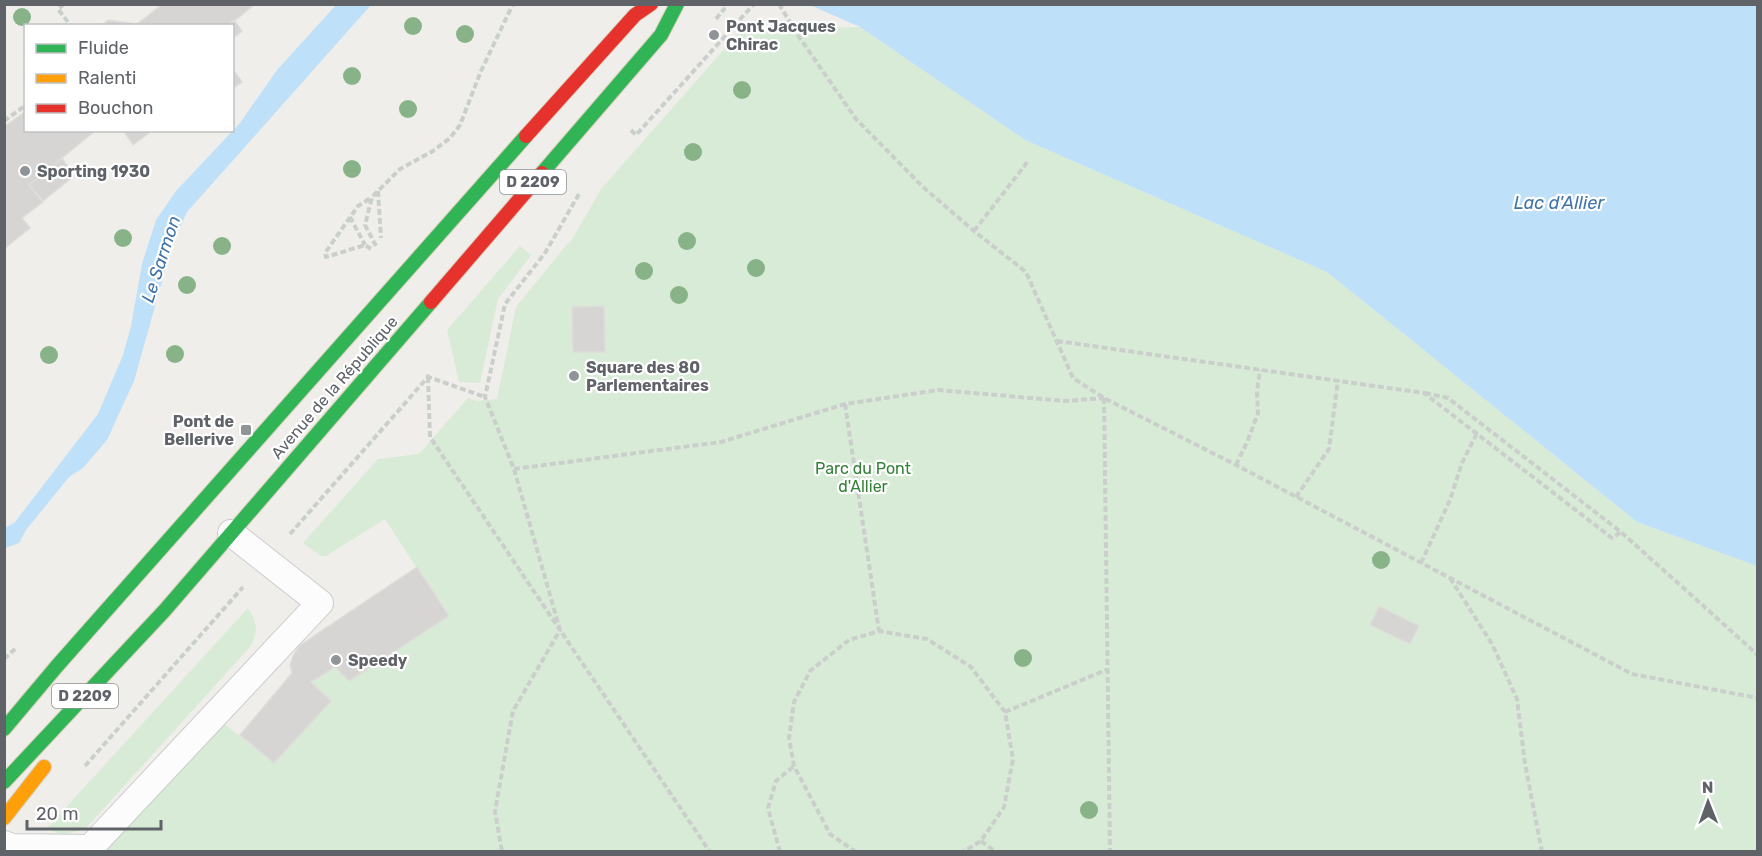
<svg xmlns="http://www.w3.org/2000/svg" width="1762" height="856" font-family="Rubik,sans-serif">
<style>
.green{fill:#d8ebd6}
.water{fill:#bfe0f9}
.building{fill:#d6d5d3;stroke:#deddd9;stroke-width:1.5}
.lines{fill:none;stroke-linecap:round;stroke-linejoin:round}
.lane-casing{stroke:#cbcccc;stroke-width:28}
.fast-casing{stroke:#d7ceb8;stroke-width:16}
.slow-casing{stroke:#d7ceb8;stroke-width:16}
.jam-casing{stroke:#d7ceb8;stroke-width:16}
.path{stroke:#cacfcc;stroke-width:4;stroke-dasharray:6 3;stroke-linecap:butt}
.lane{stroke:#fdfcfc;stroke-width:26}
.fast{stroke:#30b455;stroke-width:14}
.slow{stroke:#ff9f0a;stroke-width:14}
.jam{stroke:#e5322d;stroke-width:14}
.tree{fill:#88b388}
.poi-dot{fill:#919496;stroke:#fff;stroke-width:2}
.labels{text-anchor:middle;stroke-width:4.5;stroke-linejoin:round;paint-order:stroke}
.shield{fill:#fff;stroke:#8f9295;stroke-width:1.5}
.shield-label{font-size:15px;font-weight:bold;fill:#5f6368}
.poi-label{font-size:16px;font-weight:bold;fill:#5f6368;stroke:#fff;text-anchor:start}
.street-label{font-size:16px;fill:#5f6368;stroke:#fff}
.park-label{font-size:16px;fill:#348238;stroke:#fff}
.water-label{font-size:18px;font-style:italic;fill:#4174aa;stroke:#fff}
</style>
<rect width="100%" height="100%" fill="#efeeea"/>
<path class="green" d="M860 27 1025 140 1327 272 1637 522 1757 566V851L99 852 223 723 274 763 331 701 311 682 335 667 349 681 448 616 385 519 326 556H321L303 543 378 459 419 454 468 398 476 401 497 399 516 307 568 243H570L601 189 742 29Z
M520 246 531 255 498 299 480 383 459 382 447 330Z
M248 608C257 623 259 631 250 647L86 828C71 833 61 839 48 827Z"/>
<path class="water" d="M337 4 371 5 187 212 173 242 134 381 107 440 83 468 69 477 26 530 19 543 5 548V528L15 522 98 414 123 355 131 326 142 264 156 220 176 191 240 123 277 70Z
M810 5H1757V566L1637 522 1327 272 1025 140 860 27Z"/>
<path class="building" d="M163 4H255L228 26H101L108 20 137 24Z
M234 20 242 31 232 39V26H228Z
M232 68 242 82 232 89Z
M26 111V130H96L29 185 43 202 22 218 30 228 4 249V127Z
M123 130H153L133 145Z
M62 158 74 176 43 201 29 185Z
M604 306 605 352H573L572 307Z
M417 567 449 616 349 681 335 667 311 682 331 701 274 763 240 735 292 673 290 665 293 656 299 646Z
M1379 606 1419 626 1410 644 1370 625Z"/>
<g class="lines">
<defs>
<path id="lane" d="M4 844 12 847 90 848 320 603 231 533"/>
<path id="fast" d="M542 173 661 35 677 4
M4 729 57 666 526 136
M4 782 165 610 431 302"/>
<path id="slow" d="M4 818 44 767"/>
<path id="jam" d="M526 136 635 15 651 4
M431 302 542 173"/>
</defs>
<use href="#lane" class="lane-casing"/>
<use href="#fast" class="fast-casing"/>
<use href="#slow" class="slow-casing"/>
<use href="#jam" class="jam-casing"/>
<path class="path" d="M64 4 58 9 71 26
M779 4 797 34 856 119 923 187 974 231 1026 272 1073 378 1104 398 1236 465 1632 674 1758 698
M716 19 725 8
M4 121 26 105
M631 130 636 135 754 4
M378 191 381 238
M579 194 545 253 505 304 485 397 514 469 560 630 710 852
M350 217 365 245
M974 231 1029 160
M376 246 365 225 372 197 400 169 433 151 450 138 460 125 481 71 513 4
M371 249 365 245 326 257 325 253 358 206 372 197
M1057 341 1424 393 1612 538 1621 532
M426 376 485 397
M428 377 430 437 560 630 513 711 495 811 502 852
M1425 393 1448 398 1621 532 1758 655
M1104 398 1110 852
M845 404 879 631
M1236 465 1248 440 1258 413 1257 391 1260 370
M514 469 721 442 845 404 938 390 1066 401 1104 398
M1296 497 1329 449 1338 380
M290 534 428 377
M1421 563 1450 500 1462 463 1477 433
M1450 578 1492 644 1517 699 1525 764 1542 852
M4 659 15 649
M1005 712 1106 670
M85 766 243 587
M981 841 996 852
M780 852 768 808 776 781 794 766
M856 852 830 834 794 766 789 738 794 702 810 671 849 640 879 631 927 639 971 667 1005 712 1013 759 1004 807 981 841 963 852"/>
<use href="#lane" class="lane"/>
<use href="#fast" class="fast"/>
<use href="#slow" class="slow"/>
<use href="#jam" class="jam"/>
</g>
<g class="tree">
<circle cx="22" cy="17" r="9"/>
<circle cx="413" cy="26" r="9"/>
<circle cx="465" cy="34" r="9"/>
<circle cx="352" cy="76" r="9"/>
<circle cx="742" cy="90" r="9"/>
<circle cx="408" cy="109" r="9"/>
<circle cx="693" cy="152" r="9"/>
<circle cx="352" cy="169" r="9"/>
<circle cx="123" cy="238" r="9"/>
<circle cx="687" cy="241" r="9"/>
<circle cx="222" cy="246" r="9"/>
<circle cx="756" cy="268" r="9"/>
<circle cx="644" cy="271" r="9"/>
<circle cx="187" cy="285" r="9"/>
<circle cx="679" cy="295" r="9"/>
<circle cx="175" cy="354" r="9"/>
<circle cx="49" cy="355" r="9"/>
<circle cx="1381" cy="560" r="9"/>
<circle cx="1023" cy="658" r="9"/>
<circle cx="1089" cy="810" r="9"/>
</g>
<g class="poi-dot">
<circle cx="714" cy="35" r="6"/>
<circle cx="25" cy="171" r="6"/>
<circle cx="574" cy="376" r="6"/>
<rect x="240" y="424" width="12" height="12" rx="3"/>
<circle cx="336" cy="660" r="6"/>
</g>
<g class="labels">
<g class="shield">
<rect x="500" y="170" width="66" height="24" rx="4.5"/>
<rect x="52" y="684" width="66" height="24" rx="4.5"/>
</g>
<g class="shield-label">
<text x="533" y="187">D 2209</text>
<text x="85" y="701">D 2209</text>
</g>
<g class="poi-label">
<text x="726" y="32">Pont Jacques<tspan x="726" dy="18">Chirac</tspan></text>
<text x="37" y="177">Sporting 1930</text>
<text x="586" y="373">Square des 80<tspan x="586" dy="18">Parlementaires</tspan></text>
<text x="234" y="427" text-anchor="end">Pont de<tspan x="234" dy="18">Bellerive</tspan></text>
<text x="348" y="666">Speedy</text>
</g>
<g class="street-label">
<text transform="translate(334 387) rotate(-49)" y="6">Avenue de la République</text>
</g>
<g class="park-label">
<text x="863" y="474">Parc du Pont<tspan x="863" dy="18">d'Allier</tspan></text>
</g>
<g class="water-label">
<text x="1559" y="209">Lac d'Allier</text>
<text transform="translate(161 259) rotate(-72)" y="6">Le Sarmon</text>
</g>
</g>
<rect width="1762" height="856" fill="none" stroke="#5f6368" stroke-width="12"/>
<rect x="24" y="24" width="210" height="108" fill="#ffffff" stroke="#bfc1c3" stroke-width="1.5"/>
<rect x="36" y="44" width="30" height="9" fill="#30b455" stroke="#bfc1c3" stroke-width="1.5"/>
<text x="78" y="54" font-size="18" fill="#5f6368">Fluide</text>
<rect x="36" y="74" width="30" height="9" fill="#ff9f0a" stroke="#bfc1c3" stroke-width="1.5"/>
<text x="78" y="84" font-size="18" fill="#5f6368">Ralenti</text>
<rect x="36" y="104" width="30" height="9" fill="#e5322d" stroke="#bfc1c3" stroke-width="1.5"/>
<text x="78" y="114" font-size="18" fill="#5f6368">Bouchon</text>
<g transform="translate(1708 802) rotate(359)" stroke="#ffffff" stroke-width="4.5" paint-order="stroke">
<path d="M0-4.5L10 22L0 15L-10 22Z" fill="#5f6368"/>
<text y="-9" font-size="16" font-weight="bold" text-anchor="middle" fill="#5f6368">N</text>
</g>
<path d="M27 820v9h134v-9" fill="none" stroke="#5f6368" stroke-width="3"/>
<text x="36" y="820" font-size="18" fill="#5f6368" stroke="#ffffff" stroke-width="4.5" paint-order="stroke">20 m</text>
</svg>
